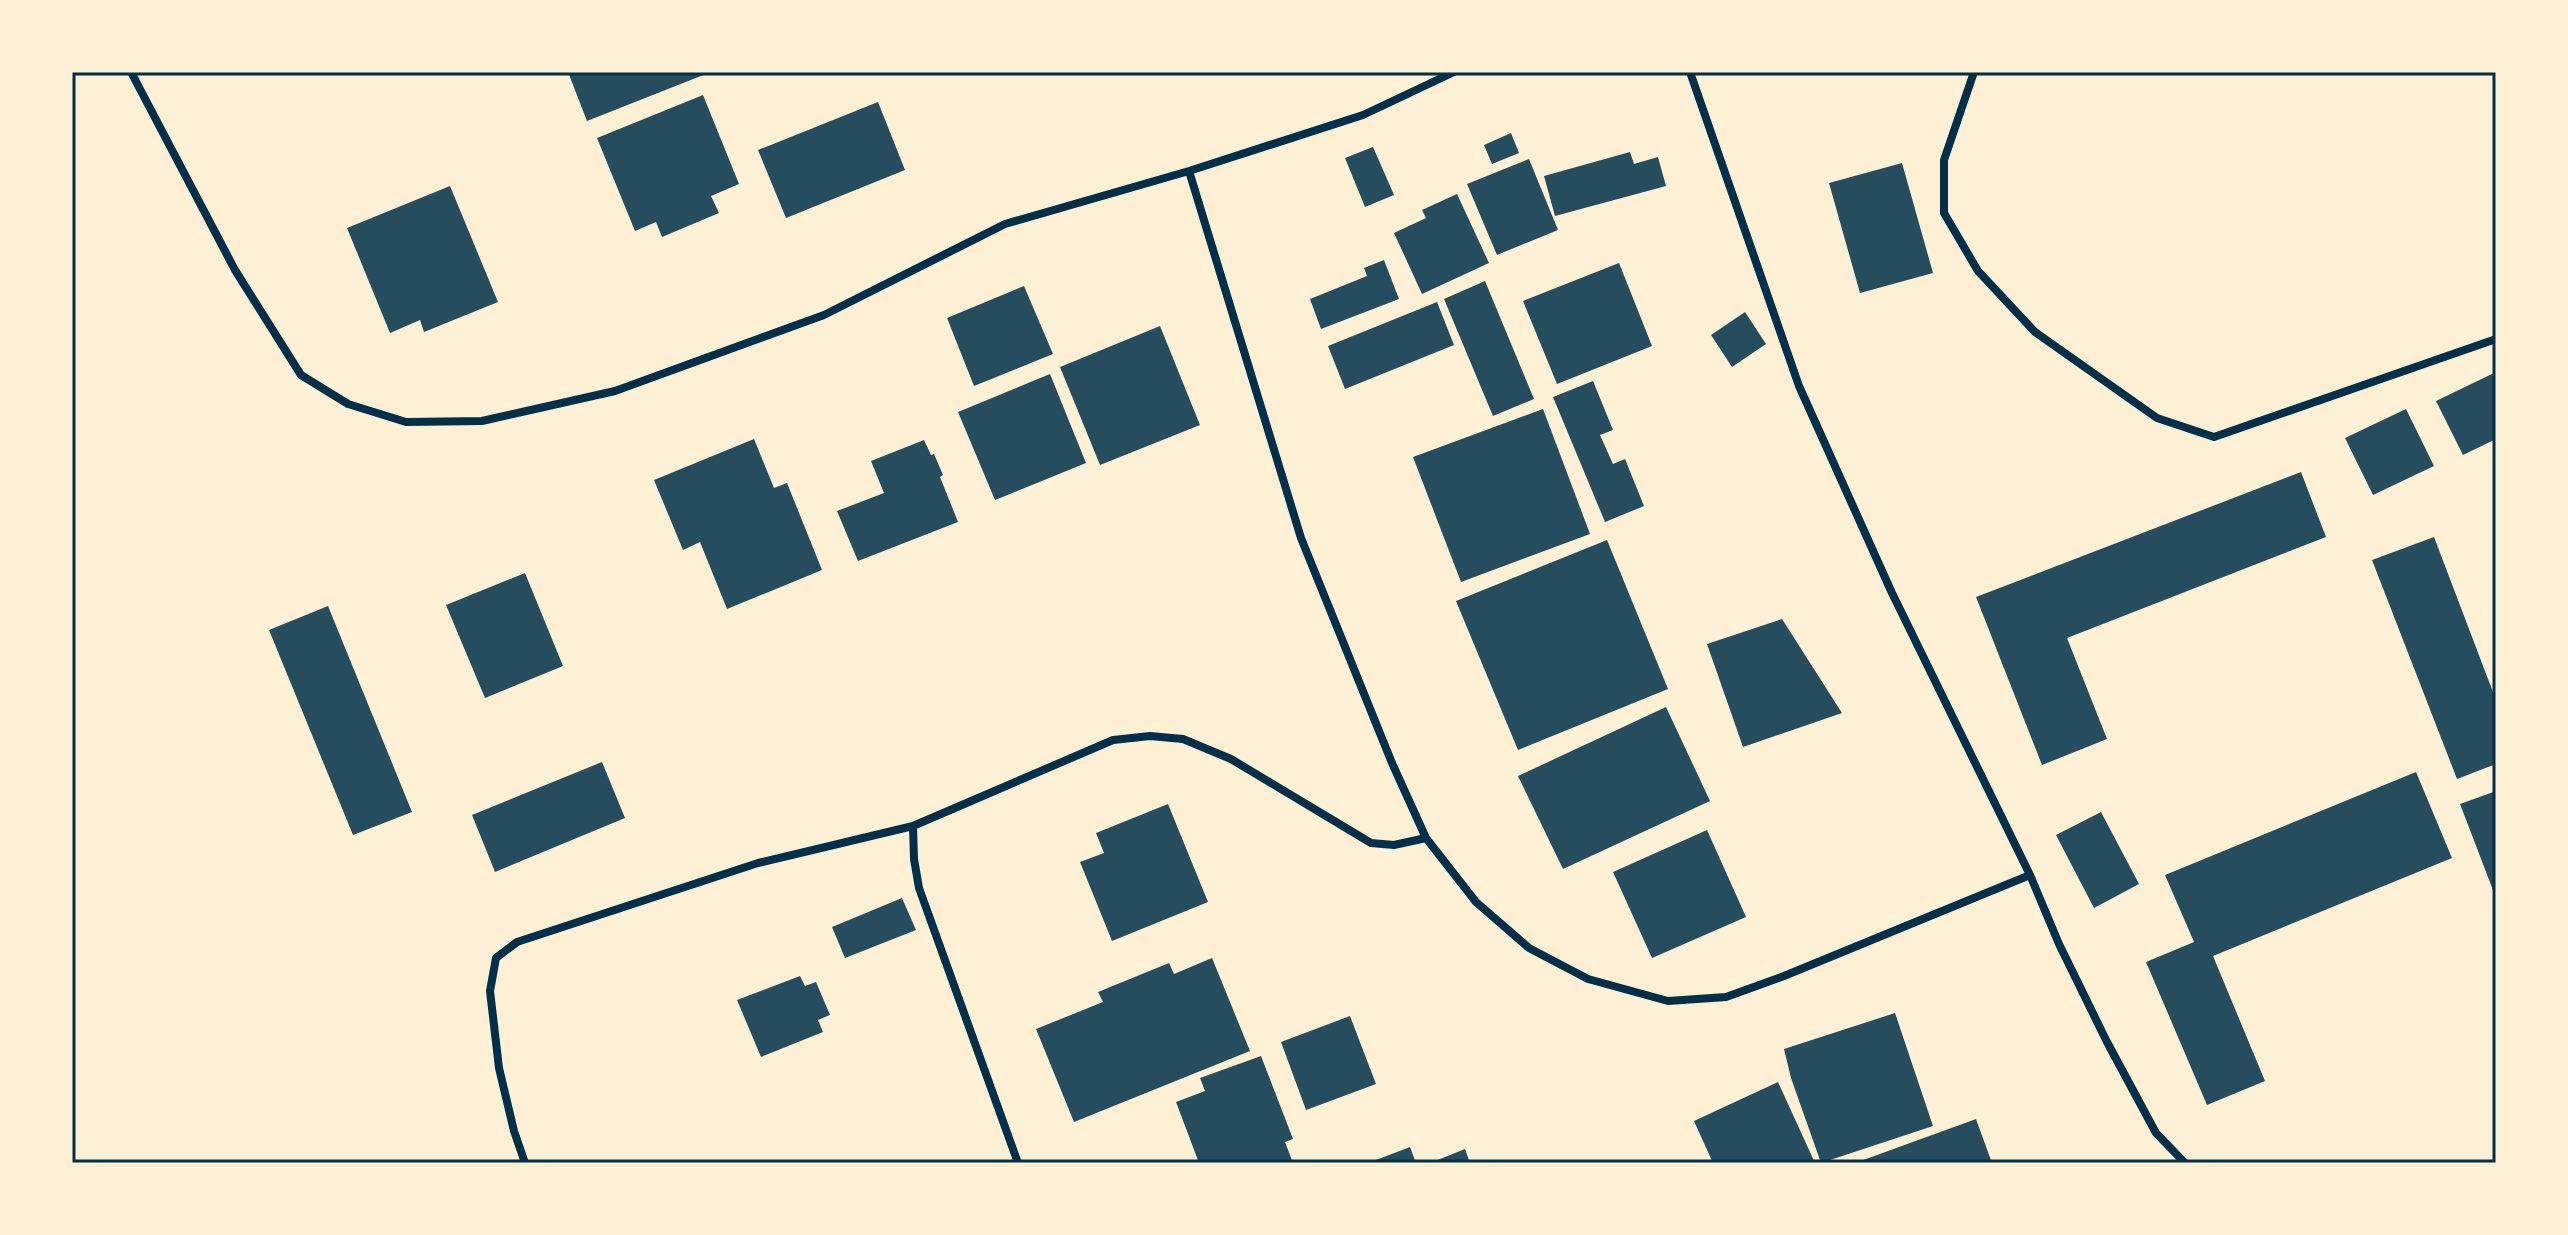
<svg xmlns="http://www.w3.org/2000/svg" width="2568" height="1235" font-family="Raleway,sans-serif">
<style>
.building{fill:#264d5e}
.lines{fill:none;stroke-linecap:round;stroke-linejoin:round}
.minor{stroke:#003049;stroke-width:8}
.neatline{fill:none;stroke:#003049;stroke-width:3}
</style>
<rect width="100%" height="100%" fill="#fdf0d5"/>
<path class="building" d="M568 72H711L587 121Z
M703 95 739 184 711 196 719 213 662 237 656 222 635 231 597 138Z
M878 102 905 170 786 218 758 150Z
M1511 133 1519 153 1492 164 1484 145Z
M1373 147 1394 195 1365 207 1345 158Z
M1630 152 1634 164 1658 157 1666 186 1555 216 1544 176Z
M1529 159 1558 230 1497 255 1467 184Z
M1902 163 1933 273 1860 293 1829 183Z
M450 186 498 302 424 332 420 320 390 333 347 228Z
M1457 194 1489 263 1422 294 1394 233 1426 218 1422 210Z
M1384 260 1399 299 1321 329 1310 299 1367 276 1364 268Z
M1619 263 1652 346 1557 384 1523 301Z
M1485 281 1534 399 1493 416 1444 299Z
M1024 286 1053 354 974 386 947 318Z
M1437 302 1454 345 1345 389 1328 346Z
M1745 312 1766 344 1732 367 1711 335Z
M1160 326 1200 425 1100 465 1060 367Z
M2496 372V439L2463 455 2436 401Z
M1050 374 1086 463 995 500 958 412Z
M1593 381 1613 430 1600 435 1613 464 1625 459 1644 506 1605 522 1553 397Z
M1543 409 1590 534 1461 582 1413 457Z
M2406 409 2434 466 2373 495 2345 438Z
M754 439 774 488 787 483 822 570 727 609 700 542 683 550 654 480Z
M924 440 931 455 934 454 943 475 940 477 958 522 858 561 837 511 884 493 871 461Z
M2301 472 2326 537 2067 638 2107 739 2042 765 1976 597Z
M2434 537 2496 700V764L2457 779 2372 560Z
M1607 540 1668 689 1518 750 1456 601Z
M525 573 563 666 485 698 446 605Z
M328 606 412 812 353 835 269 630Z
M1782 619 1842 713 1743 747 1707 644Z
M1666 707 1710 801 1563 869 1518 776Z
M602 762 625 818 495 872 472 815Z
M2416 772 2452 858 2213 956 2265 1081 2207 1105 2146 962 2194 942 2165 875Z
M2496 791V898L2460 804Z
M1168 804 1208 902 1112 941 1080 862 1104 853 1096 833Z
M2101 812 2139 884 2094 908 2056 835Z
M1707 830 1746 917 1652 958 1613 872Z
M902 898 916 930 845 958 832 927Z
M1212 958 1250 1051 1074 1122 1036 1029 1103 1002 1098 992 1169 963 1174 974Z
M800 976 805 986 816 982 830 1015 818 1020 823 1032 761 1057 737 1000Z
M1895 1013 1933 1126 1821 1163 1791 1078 1784 1049Z
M1350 1016 1376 1084 1306 1110 1281 1042Z
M1261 1056 1293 1139 1285 1142 1293 1163H1199L1176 1102 1205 1091 1200 1078Z
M1778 1082 1815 1163H1713L1694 1121Z
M1976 1119 1992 1163H1855Z
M1410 1147 1416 1163H1368Z
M1465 1149 1470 1163H1430Z"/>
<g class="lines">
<path class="minor" d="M131 72 235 270 301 375 348 404 406 422 482 421 615 391 824 315 1005 224 1189 171 1363 115 1454 72
M1690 72 1799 386 1892 593 2030 875 2059 944 2107 1042 2156 1133 2185 1163
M1974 72 1944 160V213L1978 271 2035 332 2157 418 2214 437 2496 339
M1189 171 1301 538 1392 763 1426 838 1476 902 1529 948 1588 979 1668 1001 1726 997 1784 976 2030 875
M913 826 914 859 919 888 1018 1163
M525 1163 514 1131 499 1068 490 991 496 958 517 942 758 863 913 826 1113 740 1150 736 1183 739 1231 759 1371 843 1394 845 1426 838"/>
</g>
<rect width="2568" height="1235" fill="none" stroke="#fdf0d5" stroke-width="148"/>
<rect x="74" y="74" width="2420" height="1087" class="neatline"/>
</svg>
